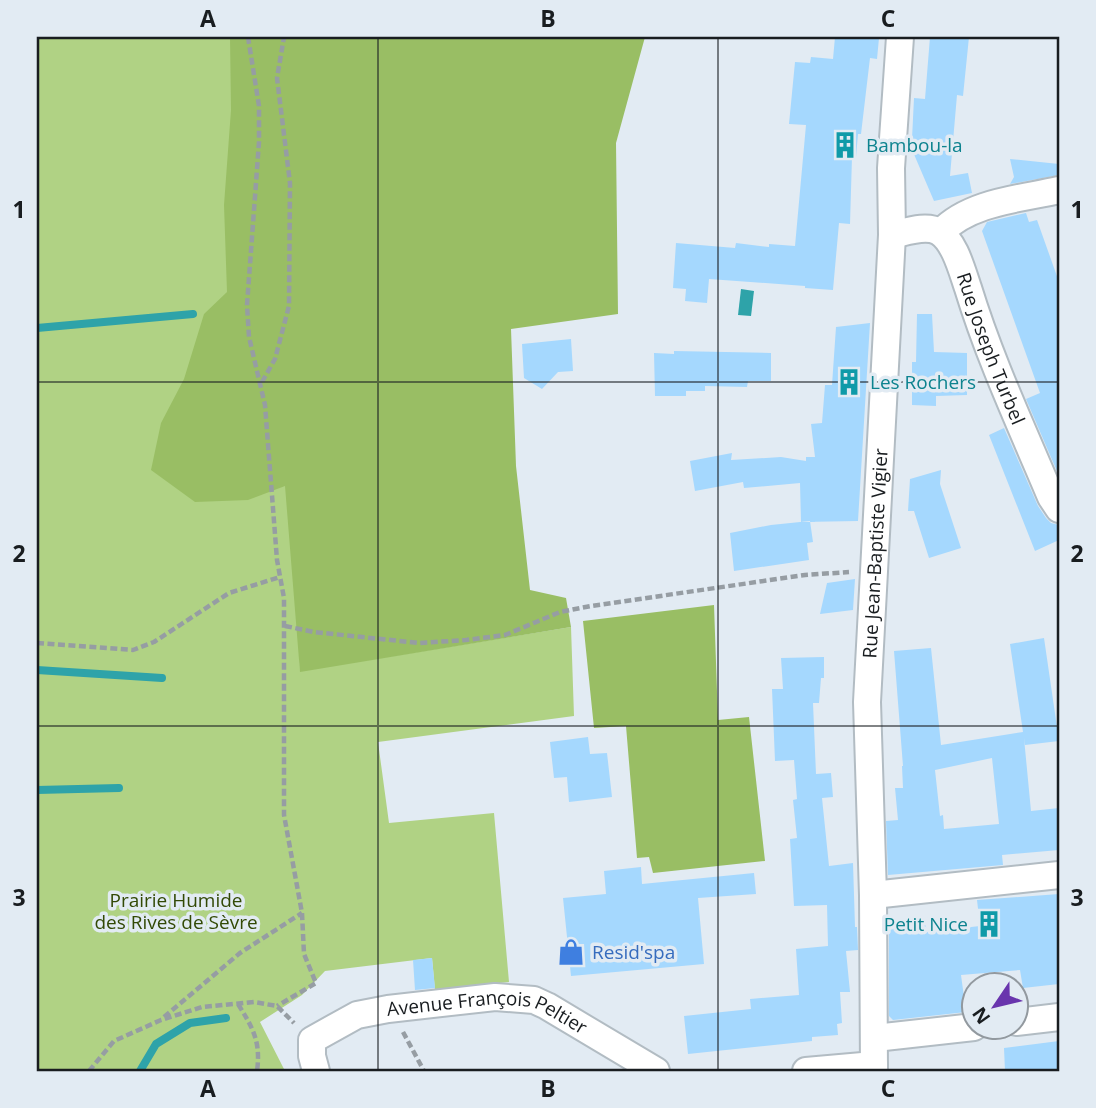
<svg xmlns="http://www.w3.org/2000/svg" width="1096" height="1108" font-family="'Open Sans',sans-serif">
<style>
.green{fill:#b0d284}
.forest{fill:#99be64}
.water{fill:#2ea3a9}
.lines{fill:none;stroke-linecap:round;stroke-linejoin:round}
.stream{stroke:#2ea3a9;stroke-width:8}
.building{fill:#a5d8fe;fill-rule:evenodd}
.street-casing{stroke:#b2bcc3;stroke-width:30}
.path{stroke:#969da3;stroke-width:4.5;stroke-dasharray:7 3.5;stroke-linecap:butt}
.street{stroke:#fff;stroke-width:26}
.grid{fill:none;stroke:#191d20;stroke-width:2;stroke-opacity:0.55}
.labels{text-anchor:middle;stroke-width:7;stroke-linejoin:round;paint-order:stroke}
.culture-label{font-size:19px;fill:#0d838f;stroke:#e2ebf3;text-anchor:start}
.street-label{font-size:19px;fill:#191d20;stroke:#e2ebf3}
.park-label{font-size:19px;fill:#324905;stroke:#e2ebf3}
.shop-label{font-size:19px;fill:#366cbe;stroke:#e2ebf3;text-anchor:start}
.neatline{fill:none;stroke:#191d20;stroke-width:2.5}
.grid-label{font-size:23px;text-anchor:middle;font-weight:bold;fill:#191d20}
</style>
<rect width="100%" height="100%" fill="#e2ebf3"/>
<path class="green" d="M37 37H287L300 671 571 627 574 716 378 742 389 823 494 813 509 982 435 990 432 958 325 971 302 995 260 1022 285 1071H37Z"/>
<path class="forest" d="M230 37H645L616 143 618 314 511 329 516 466 530 590 566 598 571 627 300 672 285 486 248 500 195 502 151 470 161 423 184 379 204 314 227 292 224 205 231 110Z
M714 605 718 720 749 717 765 861 653 873 649 857 637 858 626 726 594 728 583 621Z"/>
<path class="water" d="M741 289 754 291 751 316 738 315Z"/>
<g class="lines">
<path class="stream" d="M37 328 193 314
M37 670 162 678
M37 790 119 788
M140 1071 156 1044 190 1023 226 1018"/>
</g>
<path class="building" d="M835 37 879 38 877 59 870 58 861 134H858L856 157H852L850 224 839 223 833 290 805 288V286L709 279 707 303 685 301 686 289 673 288 676 243 735 248 736 243 769 247V244L795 246 806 125 789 124 795 62 810 63 811 57 833 59Z
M930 37H969L963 96 957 95 950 176 968 173 972 193 934 201 913 152 912 139 914 98 925 99Z
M1010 159 1059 164V175L1010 184 1014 177Z
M1026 213 1029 222 1037 220 1059 282V476L1026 399 1040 393 982 231 987 222Z
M917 314H932L934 352 967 353V395L936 396V406L912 405V362H916Z
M870 323 858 521 801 522 800 483 744 488 743 482 695 491 690 461 732 453 731 460 781 457 806 461V457H815L811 424 822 423 825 385H832L836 327Z
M571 339 573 371 558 372 542 389 524 378 522 344Z
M674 351 771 353V381H748L747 387 705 386V391H686V396H655L654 353 674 354Z
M1004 428 1038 506 1046 518 1051 523 1059 525V540L1035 551 989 435Z
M941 470 940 484 961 548 929 558 914 511H908L910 479Z
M810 521 813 542 807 543 809 560 734 571 730 533 771 525Z
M855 579 853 610 820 614 827 583Z
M1044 638 1059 741 1025 745 1024 738 1031 811 1059 808V850L1002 855 1003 865 888 875 886 821 898 820 895 788H903L902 766H903L894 651 931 648 941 745 1023 732 1010 644ZM992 758 999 824 944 829 943 815 940 816 935 770Z
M824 657V678H821L819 703H813L816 774 831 773 833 797 822 798 829 866 853 863 855 927H857L858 950 846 951 850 992H840L842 1023 837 1024 838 1035 812 1037V1041L688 1054 684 1016 751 1009 750 999 799 995 796 949 828 946 827 905 794 906 790 839 797 838 793 800 797 799 794 760 775 761 772 689H783L781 658Z
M588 737 590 754 607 753 612 797 569 802 567 777 554 778 550 742Z
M641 867 642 884 754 873 756 894 698 898 704 964 571 976 563 898 606 894 604 871Z
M1059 894V984L1023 988 1020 970 961 975 966 1012 893 1020 889 1016V924L925 922 927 932 980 926 977 900Z
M432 958 435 988 415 990 413 960Z
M1059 1041V1071H1005L1004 1048Z"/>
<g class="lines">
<defs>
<g id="street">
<path d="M941 232C970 202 1019 199 1059 190"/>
<path id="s1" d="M892 235C906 232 926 224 939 232 955 242 962 271 968 288 990 360 1022 428 1051 497L1059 509"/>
<path d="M873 895 1059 875"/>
<path d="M1016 1022 1059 1017"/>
<path d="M875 1038 974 1027"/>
<path id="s2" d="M316 1071 312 1056V1040L357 1015 388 1009 495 997 534 1000 547 1006 656 1071"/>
<path d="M806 1071 874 1065"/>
<path id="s3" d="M874 1071 873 895 867 702 892 235 891 168 900 37"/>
</g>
</defs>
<use href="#street" class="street-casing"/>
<path class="path" d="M248 37 259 106V142L247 305 249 337 265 405 277 560 284 598V815L302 913 304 954 316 983 277 1006
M262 382 275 359 289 306 290 183 277 78 284 37
M285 626 314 632 419 643 466 640 505 635 560 612 591 606 805 575 849 572
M37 643 133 650 154 642 229 593 280 577
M238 1004C253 1028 261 1042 257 1071
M164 1017 240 953 302 913
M403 1032 424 1071
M89 1071 114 1041 161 1020 202 1007 254 1002 277 1006 294 1023"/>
<use href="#street" class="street"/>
</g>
<path class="grid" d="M378 37V1071M718 37V1071M37 382H1059M37 726H1059"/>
<defs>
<symbol id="building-bare" viewBox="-9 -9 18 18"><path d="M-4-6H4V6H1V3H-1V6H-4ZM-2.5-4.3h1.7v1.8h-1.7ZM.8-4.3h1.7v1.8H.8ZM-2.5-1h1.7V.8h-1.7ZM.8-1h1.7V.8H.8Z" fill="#0f9aa8" stroke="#e2ebf3" stroke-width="2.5" paint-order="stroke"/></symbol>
<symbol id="shop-bare" viewBox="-9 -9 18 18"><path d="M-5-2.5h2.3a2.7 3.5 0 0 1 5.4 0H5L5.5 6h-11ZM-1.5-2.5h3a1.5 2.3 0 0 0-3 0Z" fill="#3f7fe0" stroke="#e2ebf3" stroke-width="2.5" paint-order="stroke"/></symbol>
</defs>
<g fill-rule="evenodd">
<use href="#building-bare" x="826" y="126" width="38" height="38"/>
<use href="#building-bare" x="830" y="363" width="38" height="38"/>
<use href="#building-bare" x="970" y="905" width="38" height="38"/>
<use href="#shop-bare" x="552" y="933" width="38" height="38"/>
</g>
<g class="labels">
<g class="culture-label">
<text x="866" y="152">Bambou-la</text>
<text x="870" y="389">Les Rochers</text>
<text x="968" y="931" text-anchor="end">Petit Nice</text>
</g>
<g class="street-label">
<text dy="7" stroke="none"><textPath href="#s1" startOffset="177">Rue Joseph Turbel</textPath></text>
<text dy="7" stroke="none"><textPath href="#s3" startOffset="518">Rue Jean-Baptiste Vigier</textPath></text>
<text dy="7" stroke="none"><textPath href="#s2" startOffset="217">Avenue François Peltier</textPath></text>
</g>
<g class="park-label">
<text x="176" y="907">Prairie Humide<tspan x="176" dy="22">des Rives de Sèvre</tspan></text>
</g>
<g class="shop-label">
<text x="592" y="959">Resid'spa</text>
</g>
</g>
<rect width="1096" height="1108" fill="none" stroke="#e2ebf3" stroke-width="77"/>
<g transform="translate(995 1006) rotate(235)"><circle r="33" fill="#e2ebf3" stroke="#92999f" stroke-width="2"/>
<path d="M0-5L12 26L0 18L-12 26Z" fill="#6935ad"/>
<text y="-10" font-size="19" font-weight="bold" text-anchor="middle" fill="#191d20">N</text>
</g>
<rect x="38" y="38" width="1020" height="1032" class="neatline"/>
<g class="grid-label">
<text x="208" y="27">A</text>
<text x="548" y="27">B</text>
<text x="888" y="27">C</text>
<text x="19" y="218">1</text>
<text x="1077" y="218">1</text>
<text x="19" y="562">2</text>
<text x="1077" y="562">2</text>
<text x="19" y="906">3</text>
<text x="1077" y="906">3</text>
<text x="208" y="1097">A</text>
<text x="548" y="1097">B</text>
<text x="888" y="1097">C</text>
</g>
</svg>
